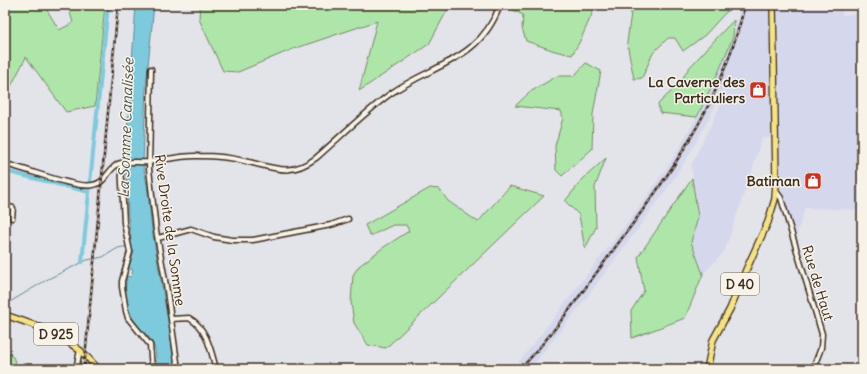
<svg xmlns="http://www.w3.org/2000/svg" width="867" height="374" font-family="Delius,sans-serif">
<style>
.built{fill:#d5d8ec}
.green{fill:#aee6a9;stroke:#748864}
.water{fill:#7ecadd;stroke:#638a91}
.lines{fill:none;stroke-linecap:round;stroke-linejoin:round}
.stream{stroke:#638a91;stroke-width:1}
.canal{stroke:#7ecadd;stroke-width:4}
.minor-casing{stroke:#3b2a1e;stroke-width:7}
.major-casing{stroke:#3b2a1e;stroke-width:8}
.minor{stroke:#f7f3e8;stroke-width:4}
.major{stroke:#f4e382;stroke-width:5.5}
.rail-casing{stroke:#3b2a1e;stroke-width:2.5}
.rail{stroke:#f7f3e8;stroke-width:1;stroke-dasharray:3;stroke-linecap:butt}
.labels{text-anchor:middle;stroke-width:3;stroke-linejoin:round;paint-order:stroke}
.shield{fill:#f7f3e8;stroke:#73665b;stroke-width:1}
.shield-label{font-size:13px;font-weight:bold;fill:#3b2a1e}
.poi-label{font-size:14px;font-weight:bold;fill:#3b2a1e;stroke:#f7f3e8;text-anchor:end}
.street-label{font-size:14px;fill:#3b2a1e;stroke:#f7f3e8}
.water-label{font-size:15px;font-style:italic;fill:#4c524e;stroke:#f7f3e8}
</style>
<rect width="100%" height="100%" fill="#e3e3ea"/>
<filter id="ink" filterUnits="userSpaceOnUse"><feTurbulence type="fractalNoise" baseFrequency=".025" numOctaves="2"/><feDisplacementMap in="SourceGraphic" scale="8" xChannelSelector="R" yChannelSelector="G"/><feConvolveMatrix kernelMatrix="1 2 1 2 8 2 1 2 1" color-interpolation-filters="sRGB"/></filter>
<g filter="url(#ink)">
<path class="built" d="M741 5H842V15L862 14V210L805 208 796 237 779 185 771 138 762 137 753 168 724 252 703 274 691 242 698 217 691 166 719 108 729 78 711 115 687 158 665 192 581 305 530 369H513L539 337 643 202 670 163 697 117 719 71 733 37Z"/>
<path class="green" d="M5 5H46L47 10 59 30 73 23 68 5H105L95 106 66 112 26 57 5 98Z
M200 5H450L429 44 359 91 377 21 293 49 238 72 223 71 199 19Z
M503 5H596L580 41 572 55 555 51 526 41 522 28 523 15Z
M632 5H736L725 13 705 35 683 51 675 38H668L653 53 642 78 634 79 627 43Z
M734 20 733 37 719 71 697 117 660 113 658 104 679 84 689 68 726 28Z
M586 63 601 71 593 114 592 149 562 176 556 170 555 146 563 118 561 111 515 106 530 92 557 76H574Z
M606 158 595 187 596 227 585 249 579 215 565 201 583 179Z
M692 178 698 217 691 242 703 274 685 318 632 338 631 311 644 291 638 257Z
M510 186 544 196 386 348 368 345 354 323 351 302 353 275 359 266 384 247 409 231 406 225H393L370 236 365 225 430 188 439 189 448 201 478 222Z
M5 351 13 357 18 369H5Z"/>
<path class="water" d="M136 5H154L146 86 143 164 147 185 152 230 170 332 175 369H156C156 360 157 350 152 342 149 335 142 331 138 326 127 312 123 294 127 276L131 277 133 270 128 268 134 252 131 248 129 240 131 239 128 215 126 147Z"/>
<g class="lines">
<path class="stream" d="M5 305 48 279 87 260 103 257 118 248 128 246"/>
<path class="canal" d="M5 171 89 192
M82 262 108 5"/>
<defs>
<path id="minor" d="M151 69 149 169 156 230 167 291 178 369
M121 163 124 223 130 252 122 281V287L126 311 128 318 150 345 152 369
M5 164C26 169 45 177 66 182 75 184 84 187 93 185 106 183 107 170 118 164 126 160 138 163 148 162 165 160 182 155 199 156 214 156 229 157 244 161 273 167 289 178 316 158 340 137 364 113 390 94 433 64 480 61 500 5
M776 191 781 198 822 334 821 348 813 369
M5 206 13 208 12 218
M158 238 191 229 214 237 232 240H253L331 225 348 219
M171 319 189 318C207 328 211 351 216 369
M76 369 80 350"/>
<path id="major" d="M5 315C44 328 71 336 98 369
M707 369 713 340 730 309 746 270 768 222 775 199 776 182 773 5"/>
</defs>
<use href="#minor" class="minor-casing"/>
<use href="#major" class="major-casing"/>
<use href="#minor" class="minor"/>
<use href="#major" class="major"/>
<defs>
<path id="rail" d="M84 369 118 5
M520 369C551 337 576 300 603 264 632 224 663 185 688 142 714 100 733 53 745 5"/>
</defs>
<use href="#rail" class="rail-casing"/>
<use href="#rail" class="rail"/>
</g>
</g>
<defs>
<symbol id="shop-square" viewBox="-11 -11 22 22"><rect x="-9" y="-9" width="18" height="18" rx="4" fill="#c8321e" stroke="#f7f3e8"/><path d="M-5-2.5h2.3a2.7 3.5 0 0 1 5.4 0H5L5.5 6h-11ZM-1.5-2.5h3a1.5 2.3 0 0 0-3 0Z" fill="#fff"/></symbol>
</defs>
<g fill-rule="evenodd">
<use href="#shop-square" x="748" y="80" width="20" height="20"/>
<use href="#shop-square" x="803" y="171" width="20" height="20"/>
</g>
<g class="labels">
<g class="shield">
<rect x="721" y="273" width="38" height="22" rx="3"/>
<rect x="34" y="323" width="44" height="22" rx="3"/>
</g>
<g class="shield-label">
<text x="740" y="289">D 40</text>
<text x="56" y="339">D 925</text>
</g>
<g class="poi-label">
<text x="745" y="87">La Caverne des<tspan x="745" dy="16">Particuliers</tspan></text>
<text x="800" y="186">Batiman</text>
</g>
<g class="street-label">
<text transform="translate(170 230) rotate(82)" y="5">Rive Droite de la Somme</text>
<text transform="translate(818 283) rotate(73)" y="5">Rue de Haut</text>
</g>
<g class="water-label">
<text transform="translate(126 128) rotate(-88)" y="5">La Somme Canalisée</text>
</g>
</g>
<rect width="867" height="374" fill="none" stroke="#f7f3e8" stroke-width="20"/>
<rect x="10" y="10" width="847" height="354" fill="none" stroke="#3b2a1e" stroke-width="1.5" filter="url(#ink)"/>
</svg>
